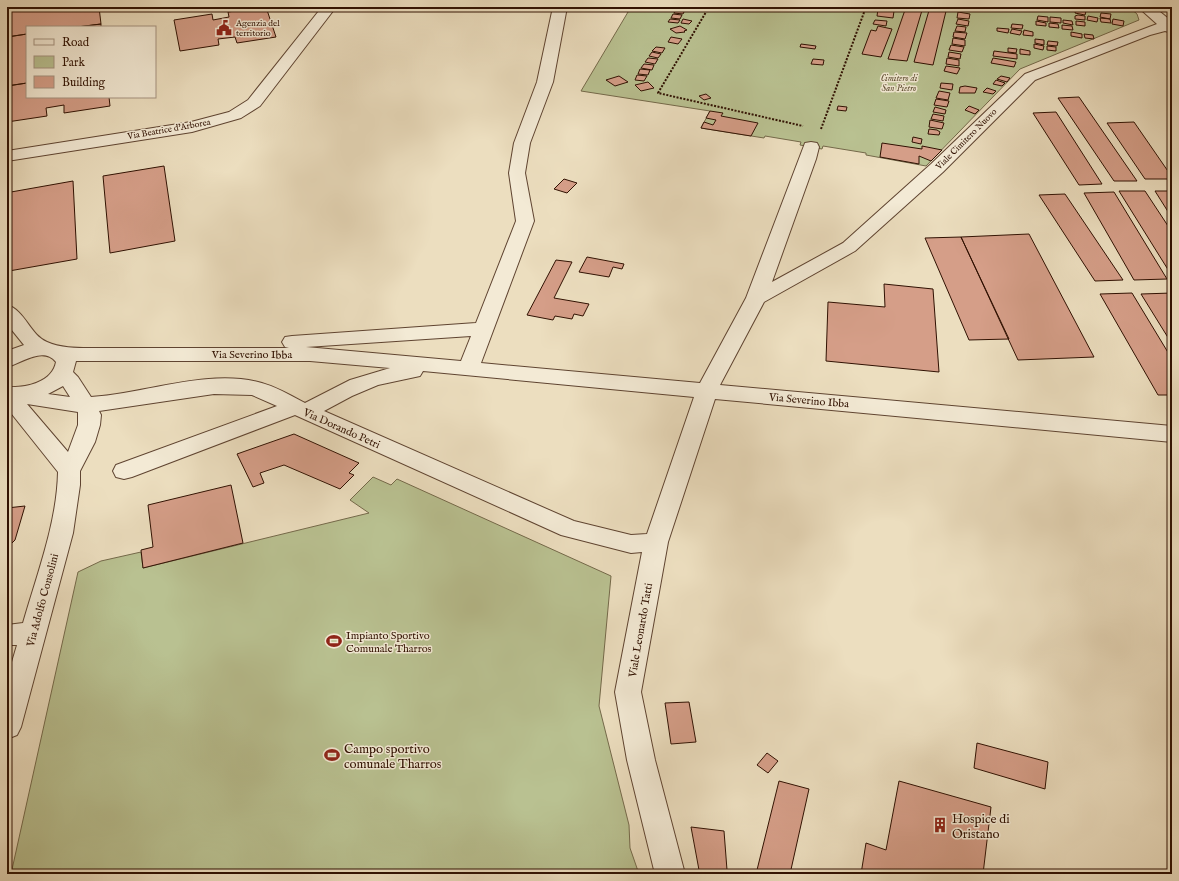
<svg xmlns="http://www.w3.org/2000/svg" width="1179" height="881" font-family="'IM FELL English',serif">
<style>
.green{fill:#b9c191;stroke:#74694a}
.building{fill:#d59e88;stroke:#301102}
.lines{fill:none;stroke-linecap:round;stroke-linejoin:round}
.minor-casing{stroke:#5f4431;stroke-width:2}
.path{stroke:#301102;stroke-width:2;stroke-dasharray:2 1.5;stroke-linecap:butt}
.minor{fill:#f3ead5;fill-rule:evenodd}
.labels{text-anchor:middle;stroke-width:3;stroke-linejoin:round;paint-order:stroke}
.far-poi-label{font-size:9px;fill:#301102;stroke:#f3ead5;text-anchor:start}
.far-park-label{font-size:9px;font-style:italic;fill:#604f34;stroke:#f3ead5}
.far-street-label{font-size:9px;fill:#301102;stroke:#f3ead5}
.street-label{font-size:11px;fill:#301102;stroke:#f3ead5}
.poi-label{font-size:11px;fill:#301102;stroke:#f3ead5;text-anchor:start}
.near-poi-label{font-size:13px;fill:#301102;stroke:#f3ead5;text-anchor:start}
</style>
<rect width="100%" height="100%" fill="#ecdebf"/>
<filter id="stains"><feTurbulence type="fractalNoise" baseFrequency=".005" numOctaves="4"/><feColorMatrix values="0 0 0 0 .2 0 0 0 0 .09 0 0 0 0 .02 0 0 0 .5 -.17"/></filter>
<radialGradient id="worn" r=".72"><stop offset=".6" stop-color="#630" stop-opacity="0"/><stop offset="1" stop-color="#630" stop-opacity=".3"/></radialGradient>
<path class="green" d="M631 7H1129L1137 14 1139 20 1020 69 926 166 866 155V153L823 146 822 149 800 145 801 142 765 136 764 138 701 128 710 111 581 91Z
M373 477 391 485 397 479 611 576 599 706 629 825 630 848 639 874H11L78 572 101 561 141 552 143 568 369 513 350 500Z"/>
<path class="building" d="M7 7H99L101 24 77 27H27V34L7 37Z
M266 7 276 37 237 43 235 37 218 39 219 45 180 51 174 20 212 14 213 20 229 17 228 12Z
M906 7H923L907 61 888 59Z
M930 7H947L933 65 914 62Z
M676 9 685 10 683 14 674 13Z
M878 9 894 11 893 18 877 16Z
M1076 9 1086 11 1085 15 1075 13Z
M958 12 970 14 969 19 957 18Z
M1101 13 1111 14 1110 19 1100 17Z
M673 14 682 15 680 19 671 18Z
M1078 15 1085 16V20L1075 19V16Z
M1038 16 1048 17V22L1037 20Z
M1088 16 1098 18 1097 22 1087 20Z
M1050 17 1061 18V23L1050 22Z
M1100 18 1110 19 1111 23 1101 22Z
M670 19 680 20 678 23 668 22Z
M683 19 692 21 689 24 681 23Z
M958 19 969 21 968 26 956 24Z
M1113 19 1124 21 1123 26 1112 24Z
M875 20 887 21 886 26 873 24Z
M1063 20 1072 21 1073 25 1063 23Z
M1036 21 1046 23V26L1036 25Z
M1076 21 1085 22V26L1076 25Z
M1049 23 1058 24 1059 28 1049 27Z
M101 24V27H77Z
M1012 24 1023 25 1022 29 1011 28Z
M1062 25 1072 26 1073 30 1062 29Z
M680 26 687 30 684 31 685 32 676 33 670 29Z
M878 26 892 29 881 57 862 54 871 30 876 31Z
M957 26 966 27 965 32 955 31Z
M997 28 1009 29 1008 33 997 31Z
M1012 29 1022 31 1020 35 1010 33Z
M1024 30 1033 32V36L1023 35Z
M954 32 967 33 965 39 953 37Z
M1071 32 1082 34V38L1071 36Z
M27 34V83L7 86V37Z
M1084 34 1093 35 1094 39 1085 38Z
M671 37 682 39 678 44 668 42Z
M953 38 965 40V46L952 44Z
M1035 39 1044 40V45L1035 43Z
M1048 41 1058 42 1057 46 1047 45Z
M801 44 816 46 815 49 800 47Z
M1034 44 1044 46 1043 50 1034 48Z
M951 45 964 47 962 52 949 50Z
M1047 46 1056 47V51L1047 50Z
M656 47 665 48 662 53 652 51Z
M1008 48 1017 49 1016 53 1008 52Z
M1020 49 1030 51V55L1020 54Z
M994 51 1017 54V59L993 56Z
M652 52 661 54 658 58 649 56Z
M949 52 961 54 960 59 948 57Z
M648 58 658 59 655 64 645 62Z
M947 58 959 60V66L946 64Z
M993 58 1016 62 1014 67 991 63Z
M813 59 824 60 823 65 811 64Z
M644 64 654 65 652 70 641 68Z
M946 66 960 68 957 74 944 71Z
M640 69 650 70 648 75 638 74Z
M637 75 647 76 644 81 635 80Z
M619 76 628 82 615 86 606 80Z
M1001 76 1010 78 1007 82 997 79Z
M996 80 1005 83 1002 86 993 84Z
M648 82 654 88 641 91 635 85Z
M27 83V97H109L110 106 64 113V105L46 108 47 116 7 122V86Z
M941 83 953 84 952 90 940 88Z
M965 86 977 88 975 93H959L960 87Z
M987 88 996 91 993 94 983 92Z
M939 91 950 93 948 100 936 98Z
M706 94 711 98 704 100 699 96Z
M1079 97 1137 181H1114L1058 98Z
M936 99 949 101 947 107 934 105Z
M838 106 847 107 846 111 837 110Z
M969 106 979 110 975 114 965 110Z
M935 107 946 110 945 114 933 112Z
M710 111 723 113 721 116 758 123 751 136 701 128 704 122 713 125 716 120 706 118Z
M1056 112 1102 184 1079 185 1033 113Z
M933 114 944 116 943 121 931 119Z
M930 120 944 123 942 129 929 127Z
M1134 122 1172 177V179H1145L1107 123Z
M929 129 937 130 940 132 939 135 928 134Z
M913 137 922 139 921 144 912 142Z
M882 143 922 149V146L942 150 931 161 919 156V164L880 157Z
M164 166 175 241 110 253 103 176Z
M564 179 577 183 567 193 554 189Z
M73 181 77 259 9 271 11 192Z
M1119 191H1145L1172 232V276Z
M1155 191H1172V218Z
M1114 192 1167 279 1134 280 1084 193Z
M1065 194 1123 280 1095 281 1039 195Z
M1029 234 1094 357 1018 360 961 237Z
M961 237 1009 339 969 340 925 238Z
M587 257 624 264 622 269 613 267 609 277 579 272Z
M556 260 572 262 554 298 589 304 583 316 574 314 572 319 555 316 553 320 527 315Z
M884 284 933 289 939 372 826 361 828 302 885 307Z
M1132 293 1172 359V395H1158L1100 294Z
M1172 293V344L1141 294Z
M294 434 359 463 349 473 354 475 340 489 284 465 260 473 264 483 253 487 237 454Z
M231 485 243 543 143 568 141 550 153 547 148 505Z
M25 506 15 540 11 544 7 554V508Z
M689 702 696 742 671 744 665 703Z
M977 743 1048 762 1045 789 974 768Z
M767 753 778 761 768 773 757 765Z
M779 781 809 789 790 874H756Z
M899 781 991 807 983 874H861L866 843 886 850Z
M691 827 724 831 727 870H699Z"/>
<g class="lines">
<defs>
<path id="minor" d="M322 7H336L260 106 241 118 192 132 7 161V151L191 122 229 112 248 100Z
M553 7H567L553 82 530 143 525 173 534 221 481 363 700 383 746 298 805 143 811 142 817 143 819 147 816 159 772 282 843 243 931 164 1025 74 1157 24 1138 7H1154L1170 20H1172V33L1165 31 1150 35 1035 80 943 172 855 251 764 302 720 385 1172 426V442L715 399 668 542 641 692 655 760 685 874H655L627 760 615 692 642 552 631 553 561 535 295 415 132 477 124 479 116 477 113 471 116 465 277 406 252 395 214 394 99 411 101 415 100 425 95 442 80 471V485L73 533 21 727 17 735 7 739V679L17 645H7V625L23 623C37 574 57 523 58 472L7 408V387C25 388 52 383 56 362 43 346 22 363 7 367V351L24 345 7 324V305C25 310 30 335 47 342 60 348 76 348 90 348H289L285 347 282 342 285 337 292 336 476 323 516 221 509 173 514 143 537 82ZM471 336 461 361 306 347ZM76 361H310L390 368 350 380 305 403C290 395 275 386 258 382 206 369 144 394 91 397L78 377 73 372ZM423 371 694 397 647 534 631 535 574 521 324 411 352 396 378 385 420 376ZM63 386 70 397 48 394ZM27 404 78 412V425L68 452Z"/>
</defs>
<use href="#minor" class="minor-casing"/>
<path class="path" d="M709 7 658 93 803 126
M821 129 866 7"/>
<use href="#minor" class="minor"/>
</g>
<defs>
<symbol id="civic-bare" viewBox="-9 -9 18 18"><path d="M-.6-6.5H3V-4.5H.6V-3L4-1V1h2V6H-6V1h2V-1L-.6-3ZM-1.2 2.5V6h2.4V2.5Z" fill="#8f2418" stroke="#f3ead5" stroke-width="2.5" paint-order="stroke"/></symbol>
<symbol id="stadium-bare" viewBox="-9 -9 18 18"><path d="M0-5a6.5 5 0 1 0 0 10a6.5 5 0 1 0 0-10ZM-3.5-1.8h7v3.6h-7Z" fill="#8f2418" stroke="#f3ead5" stroke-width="2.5" paint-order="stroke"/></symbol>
<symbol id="building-bare" viewBox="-9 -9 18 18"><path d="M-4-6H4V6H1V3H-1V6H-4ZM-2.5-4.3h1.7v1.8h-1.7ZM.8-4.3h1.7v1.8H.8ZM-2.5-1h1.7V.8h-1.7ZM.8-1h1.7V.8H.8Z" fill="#8f2418" stroke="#f3ead5" stroke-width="2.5" paint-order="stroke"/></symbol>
</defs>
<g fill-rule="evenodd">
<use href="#civic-bare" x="213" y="17" width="22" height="22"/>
<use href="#stadium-bare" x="323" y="630" width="22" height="22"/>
<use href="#stadium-bare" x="321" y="744" width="22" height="22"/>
<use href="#building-bare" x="929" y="814" width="22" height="22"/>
</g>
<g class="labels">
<g class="far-poi-label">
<text x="236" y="26">Agenzia del<tspan x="236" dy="10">territorio</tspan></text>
</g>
<g class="far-park-label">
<text x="899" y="81">Cimitero di<tspan x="899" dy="10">San Pietro</tspan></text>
</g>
<g class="far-street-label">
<text transform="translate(169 129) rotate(-10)" y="3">Via Beatrice d'Arborea</text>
<text transform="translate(966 139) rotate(-45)" y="3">Viale Cimitero Nuovo</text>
</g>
<g class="street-label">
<text x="252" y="358">Via Severino Ibba</text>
<text transform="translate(809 400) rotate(5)" y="4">Via Severino Ibba</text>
<text transform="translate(342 428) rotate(24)" y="4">Via Dorando Petri</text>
<text transform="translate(42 600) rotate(-75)" y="4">Via Adolfo Consolini</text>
<text transform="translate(640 630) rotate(-80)" y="4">Viale Leonardo Tatti</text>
</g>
<g class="poi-label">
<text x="346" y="639">Impianto Sportivo<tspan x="346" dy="13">Comunale Tharros</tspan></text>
</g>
<g class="near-poi-label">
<text x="344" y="753">Campo sportivo<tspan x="344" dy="15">comunale Tharros</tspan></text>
<text x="952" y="823">Hospice di<tspan x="952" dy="15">Oristano</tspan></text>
</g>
</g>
<rect width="1179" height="881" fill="none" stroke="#ecdebf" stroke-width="24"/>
<rect x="8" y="8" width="1163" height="865" fill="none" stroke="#301102" stroke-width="2"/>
<rect x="12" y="12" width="1155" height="857" fill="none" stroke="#301102"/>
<rect x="26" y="26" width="130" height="72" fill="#f3ead5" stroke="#a59381"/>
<rect x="34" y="39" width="20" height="6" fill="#f3ead5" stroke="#a59381"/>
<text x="62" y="46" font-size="12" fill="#301102">Road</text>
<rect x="34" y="56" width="20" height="12" fill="#b9c191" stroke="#a59381"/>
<text x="62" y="66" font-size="12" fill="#301102">Park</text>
<rect x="34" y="76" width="20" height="12" fill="#d59e88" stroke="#a59381"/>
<text x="62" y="86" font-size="12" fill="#301102">Building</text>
<rect width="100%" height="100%" filter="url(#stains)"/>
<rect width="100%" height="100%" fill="url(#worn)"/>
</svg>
